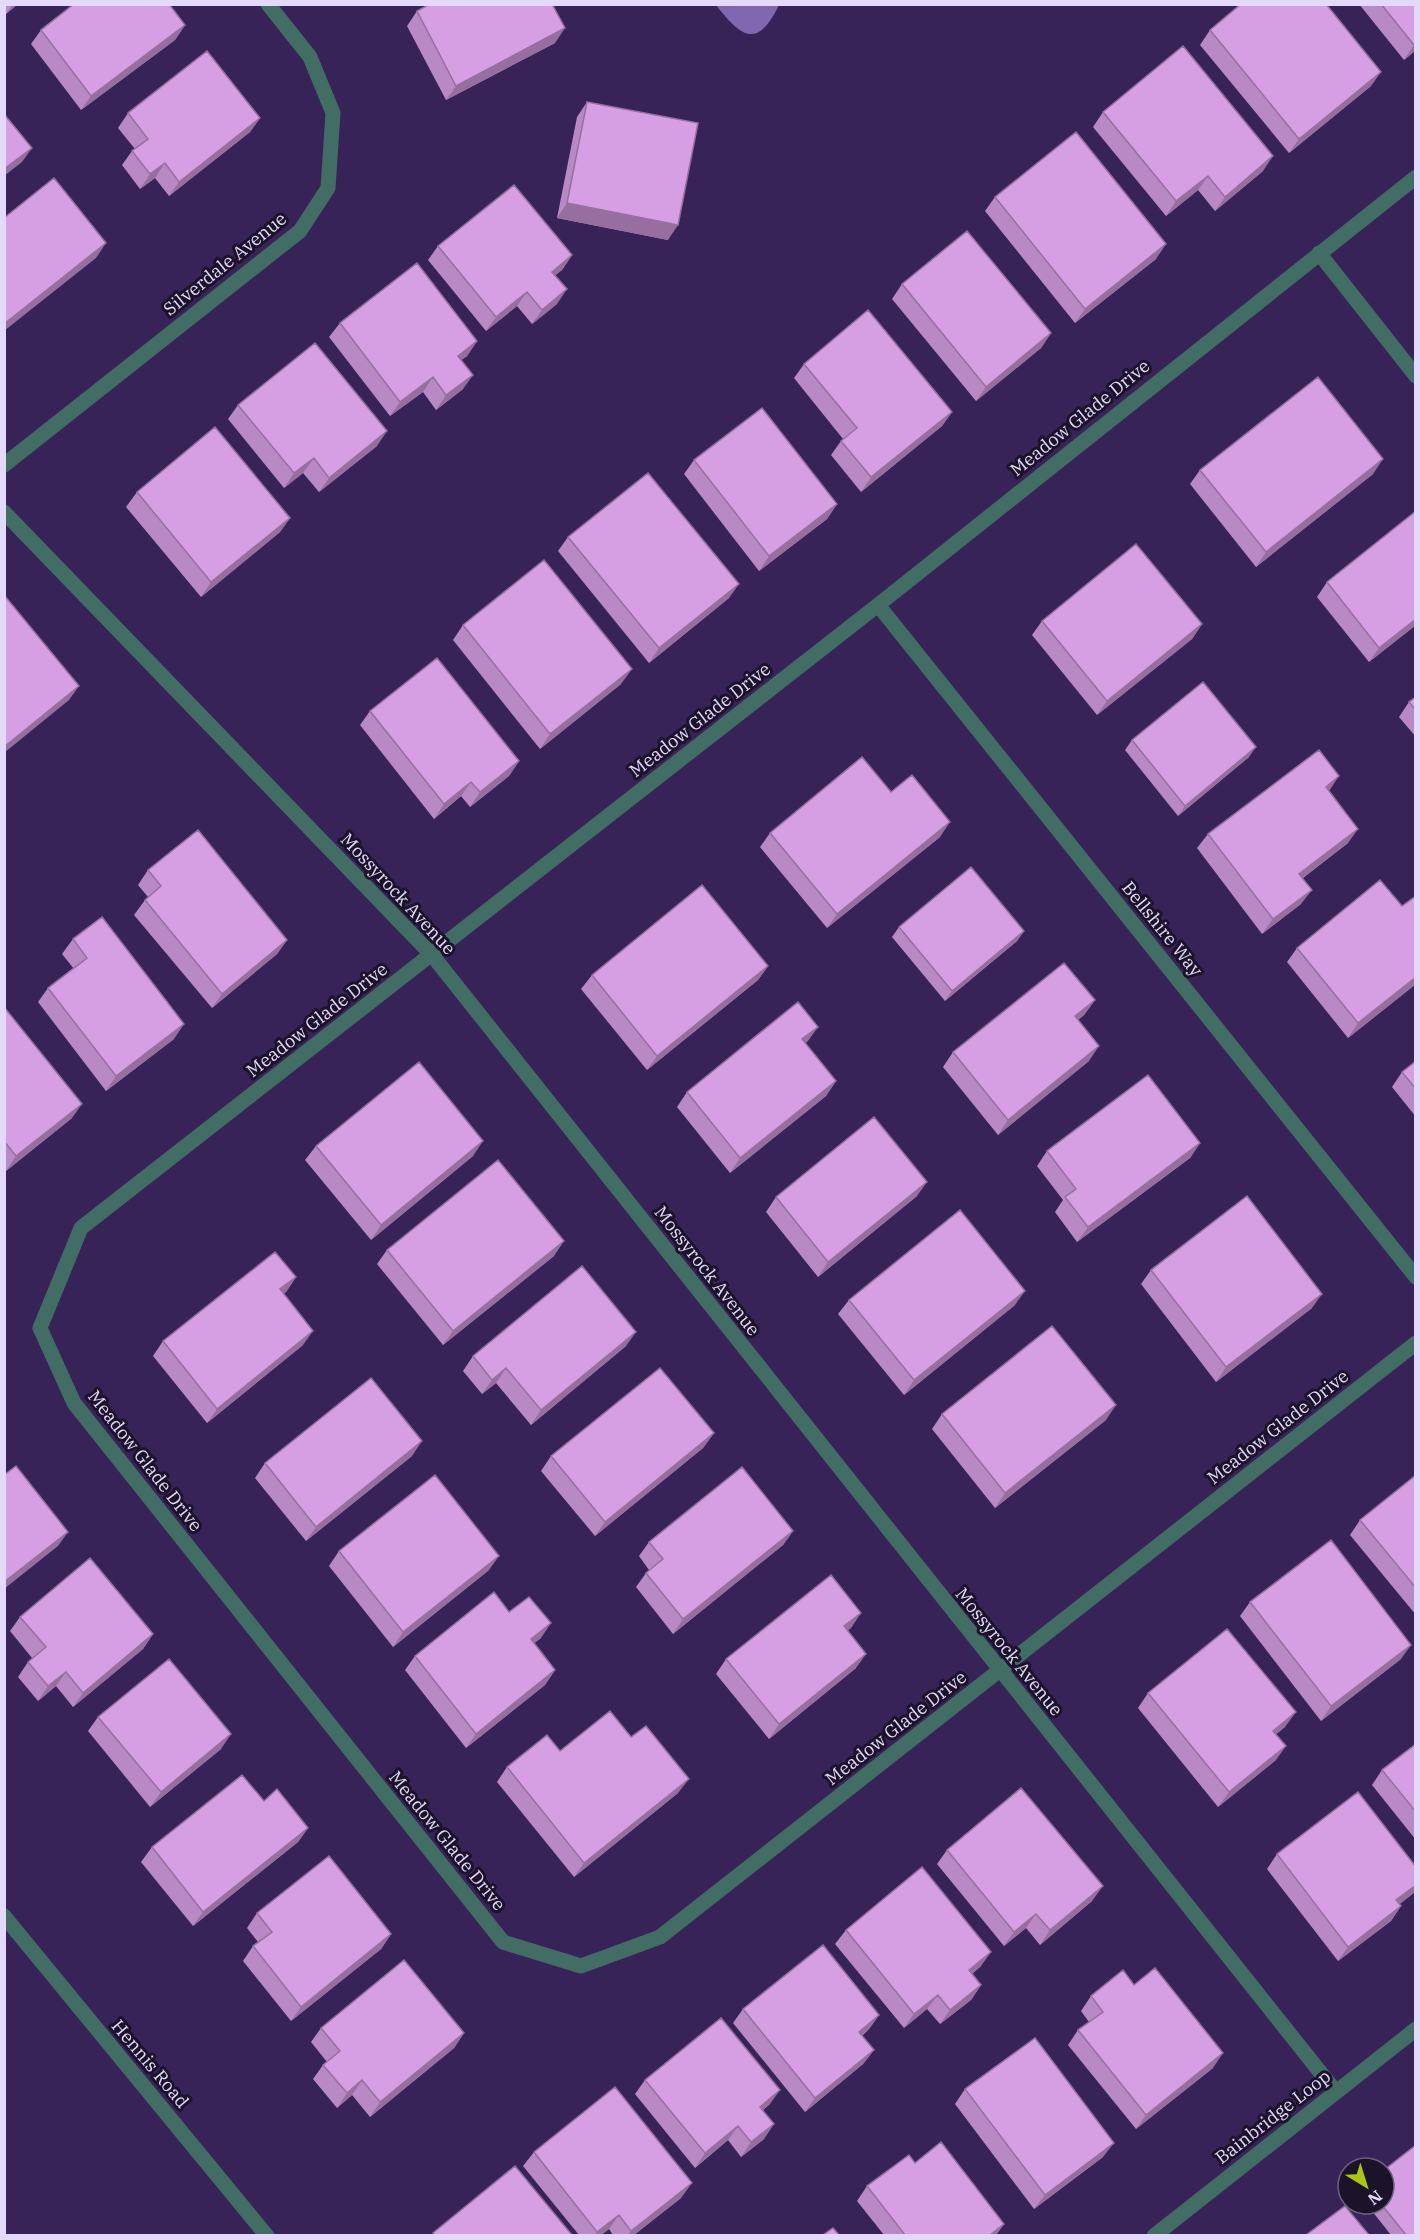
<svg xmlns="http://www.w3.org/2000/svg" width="1420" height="2240" font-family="'IBM Plex Serif',serif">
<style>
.water{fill:#8167b0}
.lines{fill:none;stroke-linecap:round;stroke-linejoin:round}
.minor{stroke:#426d64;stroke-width:15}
.tertiary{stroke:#426d64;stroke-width:15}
.wall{fill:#b889c4}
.shaded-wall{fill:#966fa0}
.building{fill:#d69fe4;stroke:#966fa0;stroke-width:1.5}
.labels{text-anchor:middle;stroke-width:6;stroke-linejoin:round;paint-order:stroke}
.street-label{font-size:18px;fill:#e3d9fa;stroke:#1c132b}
</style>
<rect width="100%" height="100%" fill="#382358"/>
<path class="water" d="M716 5H779C757 50 741 37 716 5Z"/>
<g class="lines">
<path class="minor" d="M1416 177 878 605 81 1228 40 1328 74 1403 503 1942 581 1966 660 1937 1416 1343
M1319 253 1416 376
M4 465 300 231 328 188 333 113 310 57 268 4
M4 512 432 955 1336 2092
M878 605 1416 1277
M1154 2236 1416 2029"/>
<path class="tertiary" d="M4 1916 267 2236"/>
</g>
<path class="wall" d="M4 4H18L6 14 4 11Z
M1359 4H1416V50L1404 60Z
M417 11 555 43 446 100 407 26Z
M185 25 175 40 81 110 31 44 41 30Z
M1210 30 1371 86 1289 153 1200 45Z
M587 102 668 240 557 218 577 117Z
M1103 112 1263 171 1215 211 1198 190 1166 216 1093 127Z
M128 113 260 118 250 132 169 196 155 178 140 189 122 165 132 151 135 149 118 128Z
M995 197 1156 259 1075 323 985 211Z
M438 246 572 255 562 270 555 275 557 304 532 324 517 306 486 331 428 260Z
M902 284 1051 333 1041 348 976 401 892 299Z
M340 323 477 341 467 356 461 360 463 389 436 410 423 392 390 416 329 337Z
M804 364 952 412 942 426 861 492 831 455 841 441 843 439 794 378Z
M238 405 377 446 319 492 303 473 284 488 228 419Z
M694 460 837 504 827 519 759 571 684 474Z
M1200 470 1373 474 1256 567 1190 484Z
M137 492 290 518 280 532 201 597 126 507Z
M1416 511V625L1369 662 1317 597 1327 582Z
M568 537 729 598 649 663 558 551Z
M1042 621 1202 624 1192 639 1097 715 1032 635Z
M463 625 621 684 540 749 453 640Z
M1416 697V737L1399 717 1409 702Z
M370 711 519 761 509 776 470 807 461 796 434 819 360 725Z
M1132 740 1249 757 1178 816 1125 750Z
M1329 791 1348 843 1303 878 1301 904 1262 934 1197 848 1208 834Z
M891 792 940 837 827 928 760 847 770 833Z
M148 870 287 940 277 954 212 1008 134 915 145 900 148 897 138 885Z
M1402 906 1416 984 1348 1038 1287 962 1297 948Z
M899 927 1024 931 1017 941 945 1001 892 937Z
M73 939 174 1039 106 1091 38 1002 48 988 74 969 62 954Z
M768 966 758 980 647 1070 581 989 592 975Z
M1095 1000 1084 1015 1078 1020 1089 1061 998 1135 943 1067 953 1052Z
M4 1007 72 1118 6 1171 4 1169Z
M808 1041 805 1043 836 1081 826 1096 730 1173 677 1107 687 1092Z
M1416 1061V1117L1392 1087 1402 1072Z
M1200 1143 1190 1158 1077 1242 1055 1212 1063 1200 1037 1166 1047 1151Z
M316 1146 473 1156 371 1240 305 1160Z
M917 1196 818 1277 766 1212 776 1197Z
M387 1250 554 1256 443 1345 377 1264Z
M1151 1270 1312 1308 1216 1382 1141 1284Z
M296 1277 286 1292 283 1293 303 1345 207 1423 153 1356 163 1341Z
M849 1300 1015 1305 904 1395 838 1314Z
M626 1346 531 1425 496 1383 482 1394 463 1371 473 1356Z
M942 1414 1106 1420 995 1508 932 1429Z
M714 1433 703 1448 595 1536 541 1471 551 1456Z
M412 1456 306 1541 255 1478 265 1463Z
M1416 1475V1615L1350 1535 1360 1520Z
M793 1531 783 1545 673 1634 636 1587 646 1573 649 1570 639 1556 649 1542Z
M339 1551 489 1570 393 1647 329 1566Z
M1250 1602 1401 1659 1321 1721 1240 1616Z
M509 1612 541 1638 534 1643 555 1670 545 1685 466 1748 405 1670 415 1656Z
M20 1617 153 1634 143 1649 73 1707 56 1686 38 1701 18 1677 28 1662 32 1658 10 1631Z
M851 1628 848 1630 856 1668 769 1739 716 1674 726 1659Z
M1148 1693 1285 1727 1276 1734V1760L1218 1807 1138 1708Z
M98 1717 221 1749 150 1807 88 1731Z
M631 1737 678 1793 574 1877 497 1782 507 1767 560 1751Z
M1416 1744V1840L1372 1785 1382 1770Z
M264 1801 308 1828 298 1842 193 1926 141 1862 152 1847Z
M947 1850 1092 1901 1040 1945 1026 1928 1004 1946 937 1864Z
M1277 1854 1416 1867V1891L1399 1904 1401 1906 1391 1921 1338 1961 1267 1869Z
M257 1913 391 1934 381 1949 291 2021 243 1961 253 1946 258 1942 247 1928Z
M846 1930 981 1966 972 1974 981 1985 971 2000 940 2024 927 2009 904 2028 835 1944Z
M1134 1985 1213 2068 1136 2129 1068 2045 1078 2030 1089 2022 1081 2011 1091 1996Z
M743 2009 879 2015 869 2029 862 2036 874 2050 863 2064 805 2112 733 2023Z
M321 2028 464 2033 454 2048 370 2117 352 2095 337 2108 313 2079 323 2065 327 2062 311 2042Z
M645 2080 770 2104 763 2110 764 2139 741 2157 728 2140 695 2168 635 2094Z
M965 2089 1103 2157 1034 2209 955 2104Z
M1416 2145V2235H1391L1368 2206 1369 2204H1384V2170Z
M534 2152 681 2198 634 2235H613L609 2229 601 2235H579L523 2166Z
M915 2163 1004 2224 996 2235H884L857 2201 867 2186Z"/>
<path class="shaded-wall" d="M13 4H18L6 14Z
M185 25 175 40 81 110 91 96Z
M565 28 555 43 446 100 456 86Z
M1416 44V50L1404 60 1414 45Z
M1381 72 1371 86 1289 153 1299 139Z
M260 118 250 132 169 196 179 182Z
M32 148 22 162 4 176V169Z
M1273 156 1263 171 1215 211 1225 197Z
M165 163 155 178 140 189 150 174Z
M1208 176 1198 190 1166 216 1176 201Z
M567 203 678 225 668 240 557 218Z
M106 243 96 258 4 331V324Z
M1166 244 1156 259 1075 323 1085 309Z
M572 255 562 270 542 286 552 272Z
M567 289 557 304 532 324 542 310Z
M527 292 517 306 486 331 496 317Z
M1051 333 1041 348 976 401 986 387Z
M477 341 467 356 448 370 458 356Z
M473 375 463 389 436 410 446 395Z
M433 377 423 392 390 416 400 402Z
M952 412 942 426 861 492 871 477Z
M387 431 377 446 319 492 329 478Z
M314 458 303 473 284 488 294 473Z
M1383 459 1373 474 1256 567 1266 552Z
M837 504 827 519 759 571 769 556Z
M290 518 280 532 201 597 211 582Z
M739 584 729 598 649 663 659 648Z
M1416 619V625L1369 662 1379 648Z
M1202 624 1192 639 1097 715 1107 701Z
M632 669 621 684 540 749 550 734Z
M79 686 69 700 4 753V747Z
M1256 747 1249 757 1178 816 1185 806Z
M519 761 509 776 470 807 480 792Z
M1339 776 1329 791 1326 787Z
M471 782 461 796 434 819 444 804Z
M950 822 940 837 827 928 837 914Z
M1358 829 1348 843 1289 888 1299 874Z
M1312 890 1301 904 1262 934 1273 919Z
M1024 931 1017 941 945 1001 952 991Z
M287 940 277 954 212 1008 222 994Z
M768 966 758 980 647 1070 657 1056Z
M1416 977V984L1348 1038 1358 1023Z
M1095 1000 1084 1015 1065 1031 1075 1016Z
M184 1024 174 1039 106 1091 116 1076Z
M818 1027 808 1041 792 1054 802 1039Z
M1099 1046 1089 1061 998 1135 1008 1120Z
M836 1081 826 1096 730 1173 740 1158Z
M82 1104 72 1118 6 1171 16 1156Z
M483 1141 473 1156 371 1240 381 1225Z
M1200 1143 1190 1158 1077 1242 1088 1227Z
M927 1182 917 1196 818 1277 828 1262Z
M564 1241 554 1256 443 1345 453 1331Z
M296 1277 286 1292 270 1304 280 1289Z
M1025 1291 1015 1305 904 1395 914 1380Z
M1322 1294 1312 1308 1216 1382 1226 1367Z
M313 1331 303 1345 207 1423 217 1409Z
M636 1332 626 1346 531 1425 541 1410Z
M506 1368 496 1383 482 1394 492 1380Z
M1116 1405 1106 1420 995 1508 1005 1493Z
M714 1433 703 1448 595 1536 605 1522Z
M422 1441 412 1456 306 1541 316 1527Z
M793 1531 783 1545 673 1634 683 1619Z
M68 1532 58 1546 4 1589V1582Z
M499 1556 489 1570 393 1647 403 1632Z
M861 1613 851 1628 834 1641 844 1626Z
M551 1623 541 1638 521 1654 531 1639Z
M153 1634 143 1649 73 1707 83 1693Z
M1411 1645 1401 1659 1321 1721 1331 1706Z
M866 1654 856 1668 769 1739 779 1724Z
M555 1670 545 1685 466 1748 476 1734Z
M66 1672 56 1686 38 1701 48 1686Z
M1296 1712 1285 1727 1263 1745 1273 1731Z
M231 1734 221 1749 150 1807 161 1792Z
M1286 1746 1276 1760 1218 1807 1229 1792Z
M689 1779 678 1793 574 1877 584 1863Z
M308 1828 298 1842 193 1926 203 1912Z
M1416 1885V1891L1414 1893 1386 1915 1396 1900Z
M1103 1886 1092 1901 1040 1945 1050 1930Z
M1401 1906 1391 1921 1338 1961 1348 1947Z
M1036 1914 1026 1928 1004 1946 1014 1932Z
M391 1934 381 1949 291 2021 301 2007Z
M991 1952 981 1966 959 1985 969 1970Z
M981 1985 971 2000 940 2024 950 2010Z
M938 1995 927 2009 904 2028 914 2014Z
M879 2015 869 2029 849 2046 859 2032Z
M464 2033 454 2048 370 2117 380 2102Z
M874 2050 863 2064 805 2112 815 2098Z
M1223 2053 1213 2068 1136 2129 1146 2115Z
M362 2080 352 2095 337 2108 347 2093Z
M780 2090 770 2104 750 2121 760 2107Z
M774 2124 764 2139 741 2157 751 2142Z
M738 2126 728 2140 695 2168 705 2153Z
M1114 2143 1103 2157 1034 2209 1045 2195Z
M692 2183 681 2198 634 2235H628L631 2231Z
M619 2215 609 2229 601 2235H595L597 2232Z
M1004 2224 996 2235H990Z"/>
<path class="building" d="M74 4H169L185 25 91 96 41 30Z
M430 4H552L565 28 456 86 417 11Z
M1241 4H1326L1381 72 1299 139 1210 30Z
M1381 4H1416V44L1414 45Z
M1183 46 1273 156 1225 197 1208 176 1176 201 1103 112Z
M207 51 260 118 179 182 165 163 150 174 132 151 148 139 128 113Z
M587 102 698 123 678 225 567 203Z
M4 114 32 148 4 169Z
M1076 132 1166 244 1085 309 995 197Z
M54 178 106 243 4 324V218Z
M514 185 572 255 552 272 567 289 542 310 527 292 496 317 438 246Z
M967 231 1051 333 986 387 902 284Z
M417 263 477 341 458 356 473 375 446 395 433 377 400 402 340 323Z
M868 310 952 412 871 477 841 441 857 428 804 364Z
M315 343 387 431 329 478 314 458 294 473 238 405Z
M1318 377 1383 459 1266 552 1200 470Z
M762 408 837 504 769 556 694 460Z
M215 427 290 518 211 582 137 492Z
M648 473 739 584 659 648 568 537Z
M1416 511V619L1379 648 1327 582Z
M1136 544 1202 624 1107 701 1042 621Z
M544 560 632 669 550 734 463 625Z
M4 595 79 686 4 747Z
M437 658 519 761 480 792 471 782 444 804 370 711Z
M1203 682 1256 747 1185 806 1132 740Z
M1416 697V710L1409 702Z
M1319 750 1339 776 1326 787 1358 829 1299 874 1312 890 1273 919 1208 834Z
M862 757 891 792 912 775 950 822 837 914 770 833Z
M198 830 287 940 222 994 145 900 161 886 148 870Z
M971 867 1024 931 952 991 899 927Z
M1380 880 1402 906 1416 896V977L1358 1023 1297 948Z
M702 885 768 966 657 1056 592 975Z
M102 917 184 1024 116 1076 48 988 87 958 73 939Z
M1064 963 1095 1000 1075 1016 1099 1046 1008 1120 953 1052Z
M798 1002 818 1027 802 1039 836 1081 740 1158 687 1092Z
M4 1007 82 1104 16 1156 4 1141Z
M1416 1061V1089L1402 1072Z
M419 1062 483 1141 381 1225 316 1146Z
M1148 1075 1200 1143 1088 1227 1065 1197 1076 1189 1047 1151Z
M874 1117 927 1182 828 1262 776 1197Z
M498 1160 564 1241 453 1331 387 1250Z
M1247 1196 1322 1294 1226 1367 1151 1270Z
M960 1210 1025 1291 914 1380 849 1300Z
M275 1252 296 1277 280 1289 313 1331 217 1409 163 1341Z
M582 1266 636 1332 541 1410 506 1368 492 1380 473 1356Z
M1052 1326 1116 1405 1005 1493 942 1414Z
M660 1368 714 1433 605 1522 551 1456Z
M371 1378 422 1441 316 1527 265 1463Z
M16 1466 68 1532 4 1582V1475Z
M742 1467 793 1531 683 1619 646 1573 663 1559 649 1542Z
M435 1475 499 1556 403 1632 339 1551Z
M1416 1475V1588L1360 1520Z
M1331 1540 1411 1645 1331 1706 1250 1602Z
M90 1558 153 1634 83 1693 66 1672 48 1686 28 1662 46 1647 20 1617Z
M831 1575 861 1613 844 1626 866 1654 779 1724 726 1659Z
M494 1592 509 1612 529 1597 551 1623 531 1639 555 1670 476 1734 415 1656Z
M1227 1629 1296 1712 1273 1731 1286 1746 1229 1792 1148 1693Z
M169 1659 231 1734 161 1792 98 1717Z
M610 1711 631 1737 646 1726 689 1779 584 1863 507 1767 547 1735 560 1751Z
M1416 1744V1812L1382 1770Z
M242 1775 264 1801 277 1789 308 1828 203 1912 152 1847Z
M1021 1788 1103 1886 1050 1930 1036 1914 1014 1932 947 1850Z
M1358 1792 1416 1867V1885L1396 1900 1401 1906 1348 1947 1277 1854Z
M329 1856 391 1934 301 2007 253 1946 272 1932 257 1913Z
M922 1867 991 1952 969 1970 981 1985 950 2010 938 1995 914 2014 846 1930Z
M823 1945 879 2015 859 2032 874 2050 815 2098 743 2009Z
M404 1960 464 2033 380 2102 362 2080 347 2093 323 2065 340 2051 321 2028Z
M1155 1968 1223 2053 1146 2115 1078 2030 1103 2012 1091 1996 1123 1970 1134 1985Z
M721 2018 780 2090 760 2107 774 2124 751 2142 738 2126 705 2153 645 2080Z
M1035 2038 1114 2143 1045 2195 965 2089Z
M615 2087 692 2183 631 2231 619 2215 597 2232 534 2152Z
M941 2142 1004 2224 990 2235H905L867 2186 909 2155 915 2163Z
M1416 2145V2235H1406L1381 2204H1384V2189L1392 2183 1384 2173V2170Z
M515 2166 572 2235H435L433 2233Z
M1345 2206 1369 2235H1306Z
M833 2228 839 2235H823Z"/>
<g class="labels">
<g class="street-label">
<text transform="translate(225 264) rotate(-39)" y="6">Silverdale Avenue</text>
<text transform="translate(1080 418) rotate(-39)" y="6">Meadow Glade Drive</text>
<text transform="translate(700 720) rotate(-38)" y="6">Meadow Glade Drive</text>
<text transform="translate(398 894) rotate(47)" y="6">Mossyrock Avenue</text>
<text transform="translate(1162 929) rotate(51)" y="6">Bellshire Way</text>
<text transform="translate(317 1020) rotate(-38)" y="6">Meadow Glade Drive</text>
<text transform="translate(707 1271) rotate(52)" y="6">Mossyrock Avenue</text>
<text transform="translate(1278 1427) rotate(-38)" y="6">Meadow Glade Drive</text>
<text transform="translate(145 1461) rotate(52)" y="6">Meadow Glade Drive</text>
<text transform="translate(1009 1652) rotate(51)" y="6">Mossyrock Avenue</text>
<text transform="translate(896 1728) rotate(-38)" y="6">Meadow Glade Drive</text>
<text transform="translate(447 1841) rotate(51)" y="6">Meadow Glade Drive</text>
<text transform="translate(150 2064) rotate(50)" y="6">Hennis Road</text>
<text transform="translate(1273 2117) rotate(-38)" y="6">Bainbridge Loop</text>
</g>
</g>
<rect width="1420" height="2240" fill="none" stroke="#e3d9fa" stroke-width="12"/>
<g transform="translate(1366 2186) rotate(142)"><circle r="28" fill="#1c132b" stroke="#6c627e" stroke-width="1.5"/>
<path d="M0-4.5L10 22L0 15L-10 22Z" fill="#abc614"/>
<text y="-9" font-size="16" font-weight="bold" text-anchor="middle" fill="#e3d9fa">N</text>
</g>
</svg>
